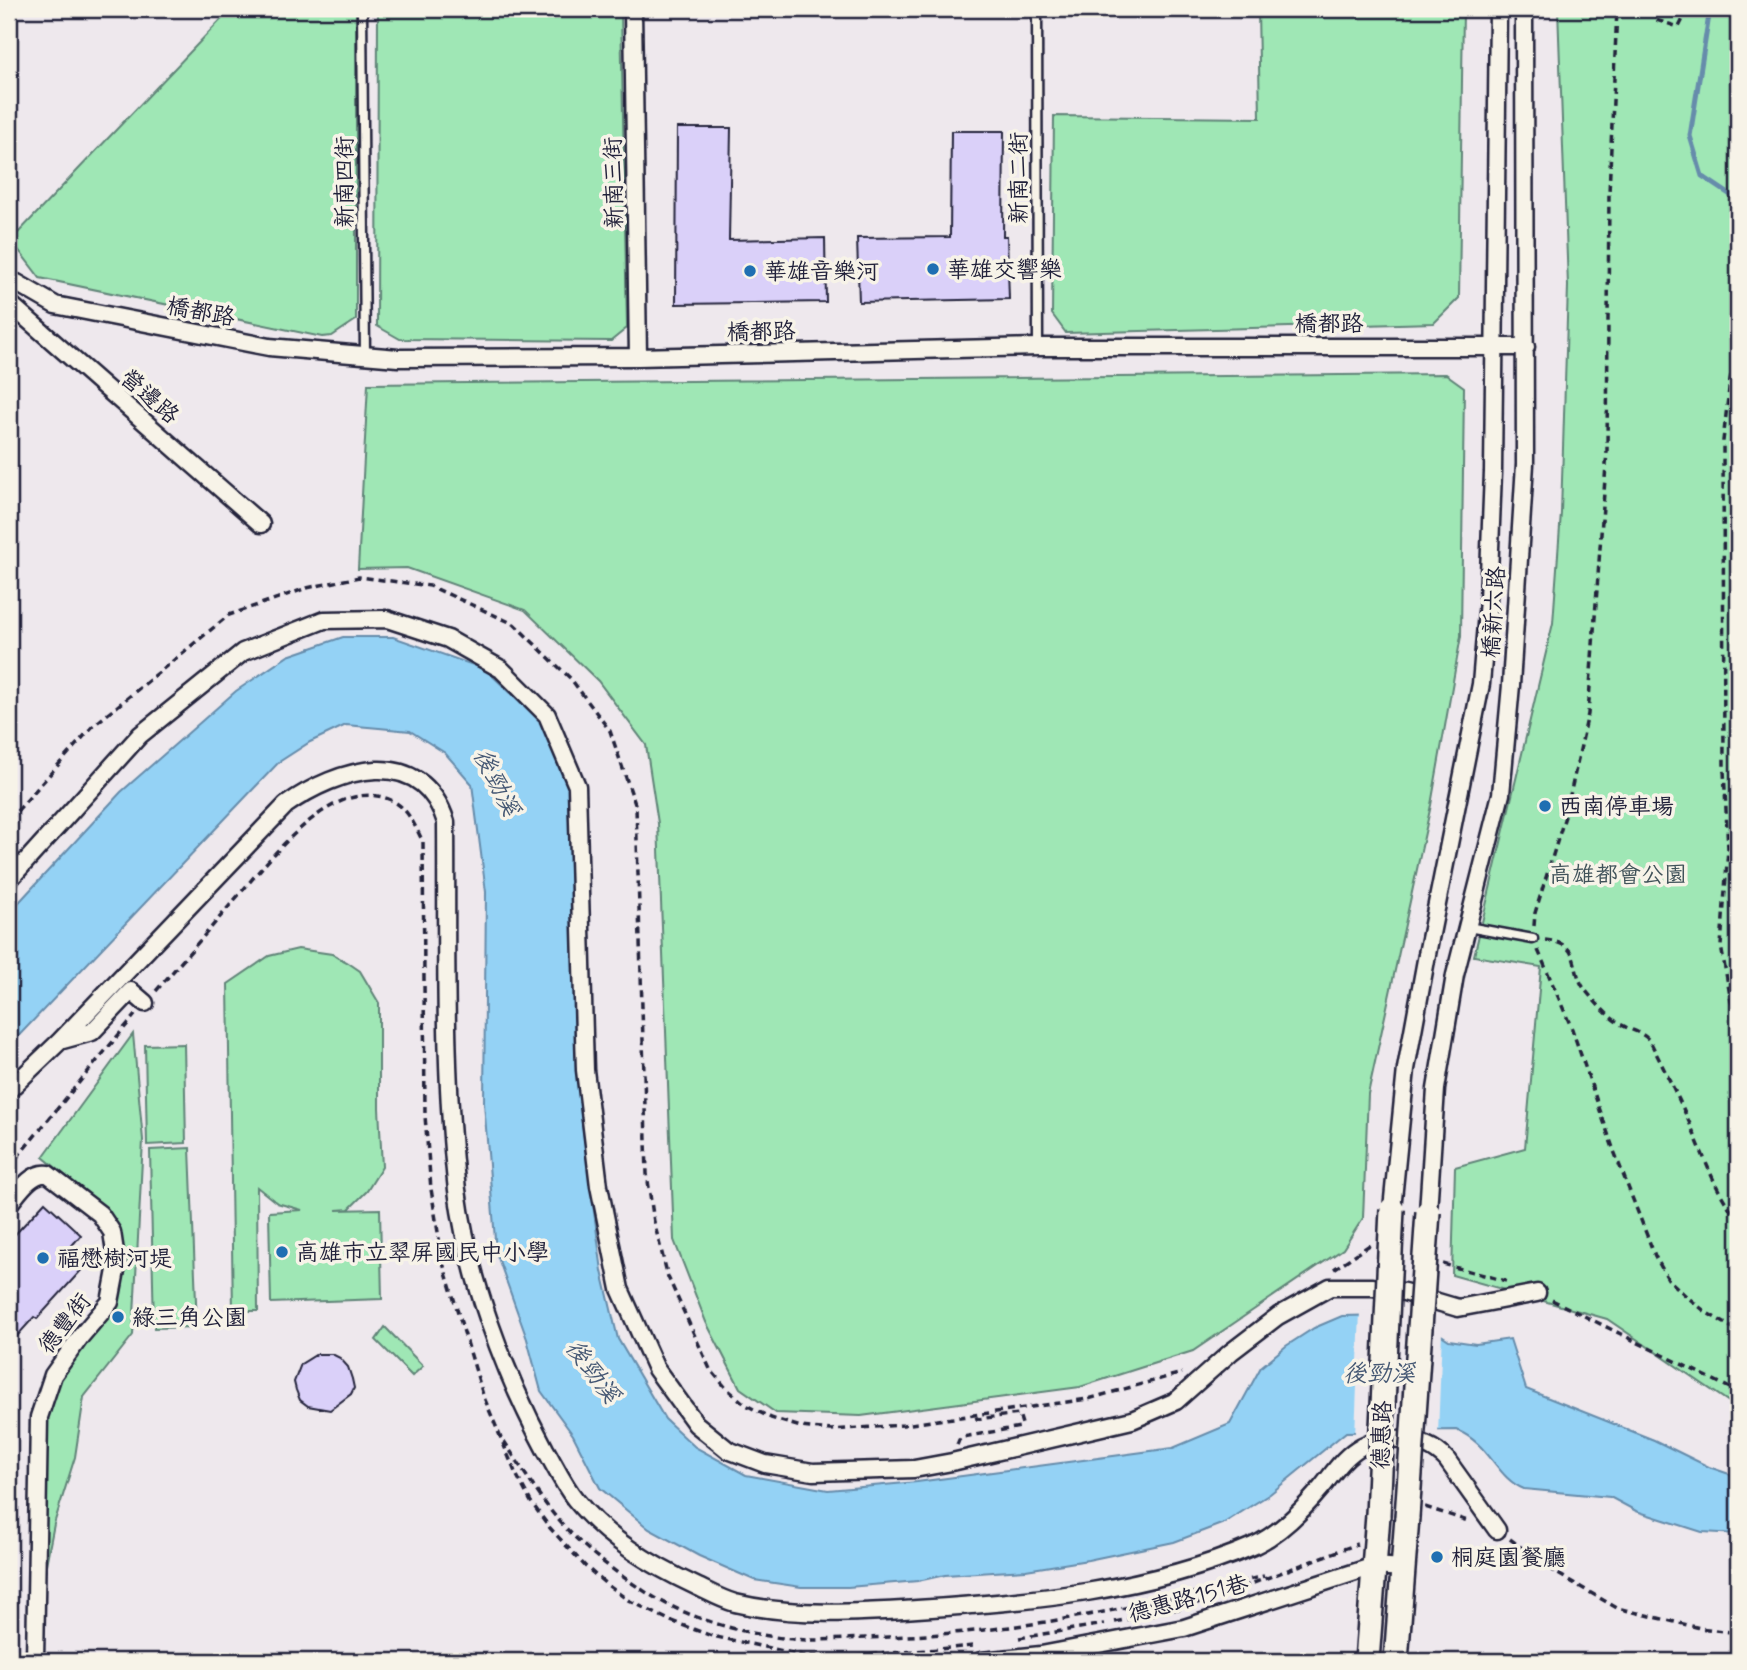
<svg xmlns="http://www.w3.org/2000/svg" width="1747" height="1670" font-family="Mynerve,'LXGW WenKai TC',sans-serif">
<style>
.green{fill:#9fe7b5;stroke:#608478;stroke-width:2}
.water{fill:#94d2f5;stroke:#668cab;stroke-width:2}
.pier{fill:#eee8ed}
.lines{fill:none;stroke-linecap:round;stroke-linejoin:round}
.stream{stroke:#668cab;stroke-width:5}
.building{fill:#dad0f9;stroke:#22223b;stroke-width:2}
.lane-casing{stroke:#22223b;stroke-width:13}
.street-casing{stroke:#22223b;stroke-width:21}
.secondary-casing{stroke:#22223b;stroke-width:28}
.path{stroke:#22223b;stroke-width:3.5;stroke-dasharray:7 5;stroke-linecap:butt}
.lane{stroke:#f7f3e8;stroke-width:8}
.street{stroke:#f7f3e8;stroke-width:16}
.secondary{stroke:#f7f3e8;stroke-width:23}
.secondary-bridge-casing{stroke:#22223b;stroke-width:28;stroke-linecap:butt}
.secondary-bridge{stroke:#f7f3e8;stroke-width:23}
.poi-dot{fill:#1f6fb2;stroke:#f7f3e8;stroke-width:2.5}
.labels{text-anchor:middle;stroke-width:7;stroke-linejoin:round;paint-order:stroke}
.street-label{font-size:23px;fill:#22223b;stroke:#f7f3e8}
.poi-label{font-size:23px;fill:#22223b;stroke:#f7f3e8;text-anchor:start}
.park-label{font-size:23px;fill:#41535a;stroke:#f7f3e8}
.water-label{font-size:24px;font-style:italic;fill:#445773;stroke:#f7f3e8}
</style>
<rect width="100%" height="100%" fill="#eee8ed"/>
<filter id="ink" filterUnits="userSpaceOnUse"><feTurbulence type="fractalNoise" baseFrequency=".0143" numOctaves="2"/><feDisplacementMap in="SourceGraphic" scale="14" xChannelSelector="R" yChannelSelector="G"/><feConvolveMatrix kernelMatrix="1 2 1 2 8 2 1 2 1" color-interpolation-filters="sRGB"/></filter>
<g filter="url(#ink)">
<path class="green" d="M231 9H356V320L332 336 322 337 40 278 14 244 16 235Z
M378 9H621L627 328 611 341 400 339 377 326Z
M1258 9H1463L1459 298 1434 323 1066 333 1052 314 1054 116 1260 118Z
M1558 9H1738V1408L1607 1319 1452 1275 1455 1167 1525 1148 1541 967 1474 956 1553 623 1561 513 1568 286Z
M1446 374 1464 387 1461 636 1431 805 1368 1094 1363 1218 1343 1249 1193 1351 1080 1387 861 1416 776 1413 740 1388 706 1322 674 1240 658 823 646 745 598 681 525 610 407 568 358 569 368 384Z
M298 949 332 954 347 962 360 971 379 1003V1108L382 1167 367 1191 349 1209 336 1210 380 1209 382 1299 271 1303 269 1212 302 1210 277 1203 257 1187 258 1311H233L228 984 269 956Z
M133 1034 143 1140 133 1335 84 1397 75 1457 54 1524 40 1595 39 1417 58 1375 115 1299 119 1232 108 1211 43 1157Z
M184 1044 186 1143 147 1145 145 1045Z
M190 1148 197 1327 154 1328 150 1150Z
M385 1327 423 1366 412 1376 376 1340Z"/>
<path class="water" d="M343 637H393L485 669 547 727 572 798 581 1115 602 1271 618 1339 665 1419 695 1447 746 1475 828 1490 917 1482 1173 1448 1230 1424 1261 1367 1286 1346 1314 1328 1342 1316 1386 1315 1423 1323 1449 1340 1476 1344 1510 1339 1526 1389 1654 1440 1709 1467 1738 1477V1534L1702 1532 1636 1511 1610 1497 1524 1489C1496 1478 1490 1443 1456 1430L1346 1432 1270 1494 1224 1523 1174 1542 1088 1560 1026 1570 945 1575 918 1581 848 1587H801L754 1580 699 1556 649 1529 600 1488 573 1435 541 1391 527 1339 496 1252 484 1103 486 892 472 784 445 753 410 731 379 728 346 725 310 742 279 762 9 1046V913L121 792 236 691 288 656Z"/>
<path class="pier" d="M1386 1311 1424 1320 1442 1331 1438 1434 1355 1435 1360 1312Z"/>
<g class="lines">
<path class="stream" d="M1710 9 1690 136 1702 176 1738 200"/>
</g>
<path class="building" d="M677 128H731L729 240 825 238 826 302 676 304Z
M951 131H1004L1003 236H1007L1009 299 859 302 857 238 950 237Z
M45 1202 81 1235 68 1250 85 1266 37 1319 34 1317 9 1345V1241Z
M317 1354H332L340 1358 348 1367 352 1379 354 1388 351 1394 330 1410 308 1406 300 1400 296 1390 294 1382 301 1364Z"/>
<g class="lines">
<defs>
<path id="lane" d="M362 9 365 355
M1037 9 1038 347
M1468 927 1533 939"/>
<path id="street" d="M633 9 638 357
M9 281 17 283 55 305 269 347 398 358 638 357 1038 347H1526
M9 303 261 524
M9 880 140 735 243 652 324 620 387 619 448 639 501 669 547 715 577 786 585 1070 599 1186 620 1289 656 1369 696 1424 728 1450 765 1464 813 1472 914 1469 952 1462 1132 1420 1176 1401 1231 1352 1278 1316 1330 1287H1372L1404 1292 1458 1308 1537 1293
M63 1040 92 1032 131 991 145 1003
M9 1090 60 1041 286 805C337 769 421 742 446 822 447 943 443 1070 457 1190 468 1276 504 1373 545 1449 555 1466 563 1484 575 1499 607 1539 651 1565 696 1586 709 1592 721 1599 735 1603 793 1617 858 1613 917 1609 1029 1602 1149 1591 1253 1546 1280 1534 1303 1510 1322 1487 1334 1472 1345 1455 1362 1446 1374 1439 1390 1439 1403 1440 1421 1441 1435 1447 1447 1460L1497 1530
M9 1204C19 1192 31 1172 48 1174L100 1214 112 1232 117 1265 110 1302 81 1336 53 1375 39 1417 35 1661
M1392 1209 1406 1069 1428 949 1481 684 1488 600 1493 472 1498 9
M1428 1212 1436 1089 1455 975 1501 794 1511 685 1525 464 1524 9
M981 1661 1041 1655 1184 1628 1374 1566 1403 1568"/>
<path id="secondary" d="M1367 1661 1378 1515
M1396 1661 1407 1517"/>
</defs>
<use href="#lane" class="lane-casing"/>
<use href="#street" class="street-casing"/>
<use href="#secondary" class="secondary-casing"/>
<path class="path" d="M1653 9 1656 20 1679 27 1688 9
M1738 340 1730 380 1723 441 1724 770 1728 849 1721 946 1731 1001 1738 1017
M9 820 93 726 229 615 307 588 359 577 430 586 514 624 571 679 610 731 636 807 647 1174 654 1222 668 1277 710 1369 726 1388 746 1405 771 1418 801 1427 831 1430 903 1425 1088 1399 1182 1373
M1534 926 1535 913 1566 813 1588 714 1607 451 1609 193 1617 9
M1545 940C1584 944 1568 968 1586 991 1595 1002 1610 1019 1622 1025 1632 1031 1642 1032 1650 1041 1666 1073 1682 1104 1695 1136 1708 1167 1717 1194 1738 1219
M1538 950 1572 1029 1614 1151 1655 1256 1668 1279 1686 1296 1707 1313 1738 1331
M156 991C181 962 206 934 230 905 264 867 331 773 391 800 408 808 415 826 423 842L425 1116 431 1189 443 1263 483 1395 515 1472 531 1502 550 1528 586 1567 606 1584 628 1600 671 1621 712 1636 802 1655 846 1657 973 1646
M9 1167 135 1015
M1443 1264 1506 1281
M1334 1269 1371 1244
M1552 1300 1738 1392
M504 1441C519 1464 534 1489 551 1511 578 1545 615 1573 652 1596 694 1621 760 1639 809 1640 835 1640 862 1638 888 1637 1021 1632 1137 1608 1264 1576
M957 1445 959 1440 963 1437 1020 1427 1022 1424 1019 1414 977 1419 976 1415
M1425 1507 1468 1521
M1510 1539 1553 1571 1617 1608 1700 1628 1738 1633
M1115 1622 1182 1608 1222 1595 1357 1544
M1019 1638 1104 1624"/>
<use href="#lane" class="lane"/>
<use href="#street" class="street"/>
<use href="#secondary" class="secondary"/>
<defs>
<path id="secondary-bridge" d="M1378 1515 1392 1209
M1407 1517 1428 1212"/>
</defs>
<use href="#secondary-bridge" class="secondary-bridge-casing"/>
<use href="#secondary-bridge" class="secondary-bridge"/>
</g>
</g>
<g class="poi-dot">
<circle cx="933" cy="269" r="7"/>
<circle cx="750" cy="271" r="7"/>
<circle cx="1545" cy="806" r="7"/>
<circle cx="282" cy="1252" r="7"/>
<circle cx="43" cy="1258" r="7"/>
<circle cx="118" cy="1317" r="7"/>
<circle cx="1437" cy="1557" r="7"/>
</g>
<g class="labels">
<g class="street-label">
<text transform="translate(1018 178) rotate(-90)" y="8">新南二街</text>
<text transform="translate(344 182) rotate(-90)" y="8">新南四街</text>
<text transform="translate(613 183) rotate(-91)" y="8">新南三街</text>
<text transform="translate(201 311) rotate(11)" y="8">橋都路</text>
<text x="1329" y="331">橋都路</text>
<text transform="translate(761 331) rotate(-1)" y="8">橋都路</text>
<text transform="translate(150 396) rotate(41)" y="8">營邊路</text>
<text transform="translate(1493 612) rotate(-86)" y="8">橋新六路</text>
<text transform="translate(64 1323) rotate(-52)" y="8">德豐街</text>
<text transform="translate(1381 1435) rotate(-88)" y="8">德惠路</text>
<text transform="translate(1188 1598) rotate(-15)" y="8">德惠路151巷</text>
</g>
<g class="poi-label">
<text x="947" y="277">華雄交響樂</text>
<text x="764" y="279">華雄音樂河</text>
<text x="1559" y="814">西南停車場</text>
<text x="296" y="1260">高雄市立翠屏國民中小學</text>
<text x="57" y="1266">福懋樹河堤</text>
<text x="132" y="1325">綠三角公園</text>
<text x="1451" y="1565">桐庭園餐廳</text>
</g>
<g class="park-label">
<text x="1618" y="882">高雄都會公園</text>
</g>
<g class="water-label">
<text transform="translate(497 782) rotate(63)" y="8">後勁溪</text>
<text transform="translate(593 1371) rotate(53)" y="8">後勁溪</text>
<text x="1379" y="1381">後勁溪</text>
</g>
</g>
<rect width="1747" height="1670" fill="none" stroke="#f7f3e8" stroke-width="35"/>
<rect x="18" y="18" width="1712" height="1635" fill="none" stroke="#22223b" stroke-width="2.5" filter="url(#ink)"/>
</svg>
